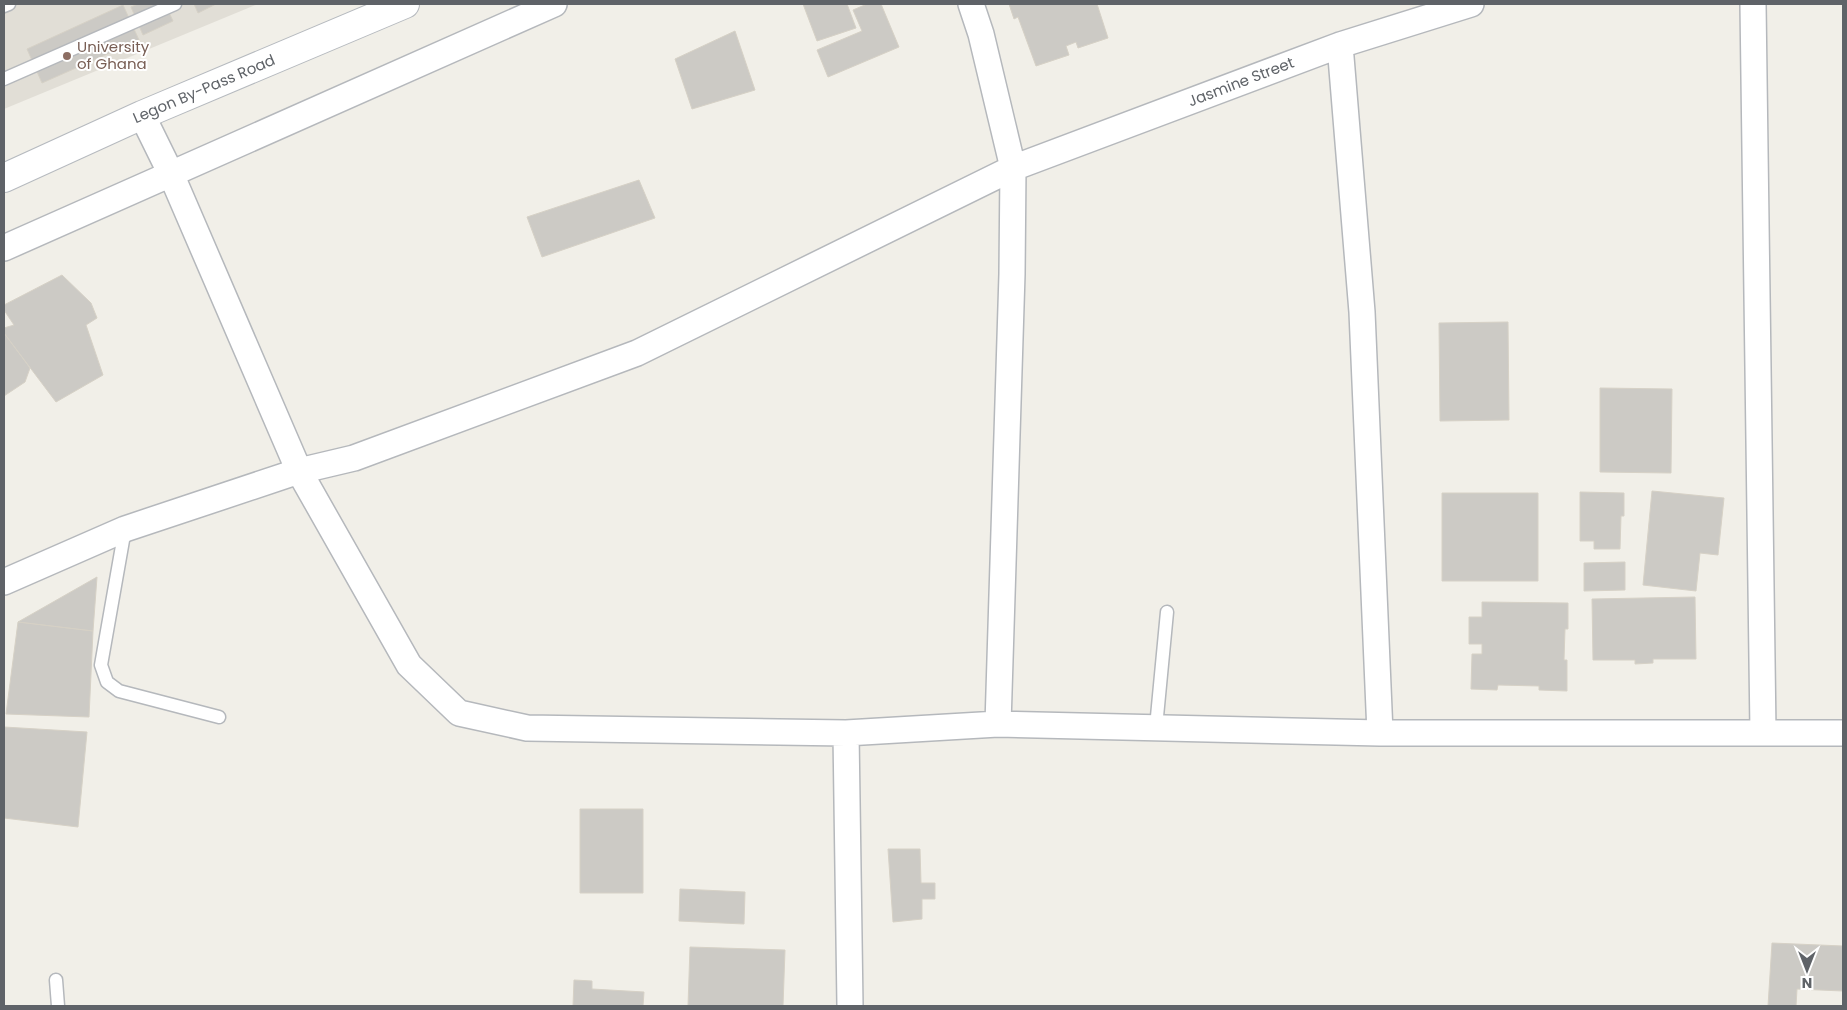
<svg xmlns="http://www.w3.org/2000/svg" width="1847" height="1010" font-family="Poppins,sans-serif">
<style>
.education{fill:#e1ded6}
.building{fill:#cccac5;stroke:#d6d1c6}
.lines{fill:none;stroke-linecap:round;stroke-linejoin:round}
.lane-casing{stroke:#b5b8bc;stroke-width:15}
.street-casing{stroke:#b5b8bc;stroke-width:28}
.secondary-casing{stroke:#b6babf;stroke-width:30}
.lane{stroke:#fff;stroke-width:12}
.street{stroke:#fff;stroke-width:25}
.secondary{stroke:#fff;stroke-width:28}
.education-dot{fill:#8d6e63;stroke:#fff;stroke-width:2}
.labels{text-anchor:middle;stroke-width:4;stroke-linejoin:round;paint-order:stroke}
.education-label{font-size:15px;fill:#785e54;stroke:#fff;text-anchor:start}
.street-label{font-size:15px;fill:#5f6368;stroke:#fff}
</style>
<rect width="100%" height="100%" fill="#f1efe8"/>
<path class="education" d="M4 4H258L4 109Z"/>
<path class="building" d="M138 4H165L173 21 143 35 131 7Z
M194 4H216L198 13Z
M803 4H847L856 28 817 41Z
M867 4H881L899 47 828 77 817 50 862 31 853 10Z
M1009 4H1097L1108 38 1078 48 1076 42 1066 46 1069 55 1036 66 1018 17 1014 19Z
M123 5 139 40 42 83 27 49Z
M735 31 755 90 692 109 675 59Z
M639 180 655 218 542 257 527 217Z
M62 275 91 303 97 318 86 325 103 375 56 402 4 333V328L14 325 4 310V305Z
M1508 322 1509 420 1440 421 1439 323Z
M4 333 30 368 25 382 4 396Z
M1600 388 1672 389 1671 473 1600 472Z
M1652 491 1724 498 1718 555 1700 553 1696 591 1643 585Z
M1580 492 1624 493V516H1621L1620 549H1594V541H1580Z
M1442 493H1538V581H1442Z
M1625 562V590L1584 591V563Z
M97 577 93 631 18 622Z
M1695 597 1696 659H1653V663L1635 664V660H1593L1592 599Z
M1482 602 1568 603V629H1565L1564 660H1567V691L1539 690V686L1498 685 1497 690 1471 689 1472 654H1482V644H1469V617H1482Z
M18 622 93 631 89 717 6 714Z
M4 727 87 732 78 827 4 818Z
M580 809H643V893H580Z
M888 849H920L921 883H935V899H922V919L893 922Z
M680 889 745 892 744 924 679 921Z
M1772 943 1843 946V991L1797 989 1796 1006H1768Z
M690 947 785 950 783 1006H688Z
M574 980 592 981V989L644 992 643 1006H573Z"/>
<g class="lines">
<defs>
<path id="lane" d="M4 6 9 4
M4 79 175 4
M125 529 101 665 107 682 119 691 219 717
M1156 727 1167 612
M56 980 58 1006"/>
<path id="street" d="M971 4 981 34 1013 168 1012 274 998 724
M1753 4 1763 732
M1340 45 1362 312 1380 733
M142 115 171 174 299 471 409 665 459 713 527 728 846 733 998 724 1380 733H1843
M4 248 554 4
M4 582 125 529 299 471 354 458 637 353 1013 168 1340 45 1471 4
M846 733 850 1006"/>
<path id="secondary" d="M4 178 142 115 405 4"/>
</defs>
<use href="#lane" class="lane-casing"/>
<use href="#street" class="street-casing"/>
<use href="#secondary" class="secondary-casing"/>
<use href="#lane" class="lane"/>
<use href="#street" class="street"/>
<use href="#secondary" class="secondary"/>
</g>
<circle class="education-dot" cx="67" cy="56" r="5"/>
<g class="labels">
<g class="education-label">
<text x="77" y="52">University<tspan x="77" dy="17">of Ghana</tspan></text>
</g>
<g class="street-label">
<text transform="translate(1241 82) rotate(-21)" y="5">Jasmine Street</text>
<text transform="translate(204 89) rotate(-23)" y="5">Legon By-Pass Road</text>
</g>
</g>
<rect width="1847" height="1010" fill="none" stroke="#5f6368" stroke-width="10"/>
<g transform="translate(1807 970) rotate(180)" stroke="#ffffff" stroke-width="4" paint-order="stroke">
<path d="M0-4L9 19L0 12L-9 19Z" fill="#5f6368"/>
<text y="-8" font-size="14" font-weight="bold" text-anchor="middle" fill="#5f6368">N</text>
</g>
</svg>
